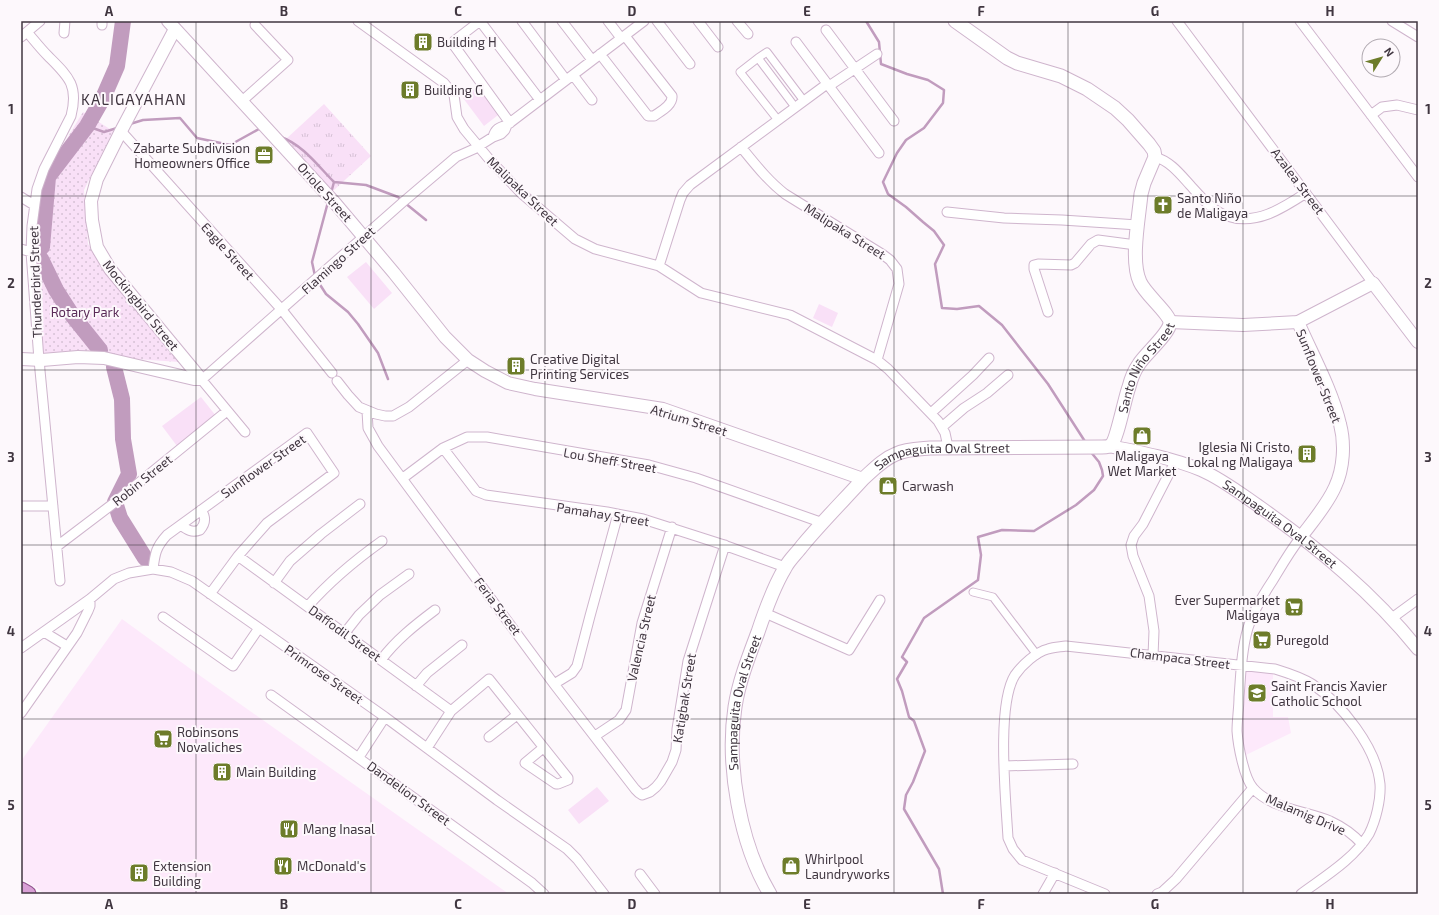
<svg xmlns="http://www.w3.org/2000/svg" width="1439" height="915" font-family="'Exo 2',sans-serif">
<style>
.built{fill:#fde9fb}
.grass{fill:url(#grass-tufts)}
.park{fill:url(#park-dots)}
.garden{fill:#f9e0f7}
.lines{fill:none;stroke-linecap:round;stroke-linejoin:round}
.stream{stroke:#c19cbe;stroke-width:2.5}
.river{stroke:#c19cbe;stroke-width:16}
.pedestrian-casing{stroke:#cfb5cd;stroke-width:9}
.minor-casing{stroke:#cfb5cd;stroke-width:11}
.tertiary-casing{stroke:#cfb5cd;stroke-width:14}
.secondary-casing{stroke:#cfb5cd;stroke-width:15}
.primary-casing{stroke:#935290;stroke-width:17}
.pedestrian{stroke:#fff;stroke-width:7}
.minor{stroke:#fff;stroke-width:9}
.tertiary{stroke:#fff;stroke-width:12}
.secondary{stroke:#fff;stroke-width:13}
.primary{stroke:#d9a0d6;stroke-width:15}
.grid{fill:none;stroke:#403640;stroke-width:1;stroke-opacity:0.55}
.labels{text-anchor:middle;stroke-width:4;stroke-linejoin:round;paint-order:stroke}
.poi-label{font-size:13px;fill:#403640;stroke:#fdf8fc;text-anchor:start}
.street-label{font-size:13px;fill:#403640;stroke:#fdf8fc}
.park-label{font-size:13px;fill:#5b2c59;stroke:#fdf8fc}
.quarter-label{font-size:15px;letter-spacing:1px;fill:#403640;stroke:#fdf8fc}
.neatline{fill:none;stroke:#403640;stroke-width:1.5}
.grid-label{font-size:13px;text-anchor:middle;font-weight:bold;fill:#403640}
</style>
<defs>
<pattern id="grass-tufts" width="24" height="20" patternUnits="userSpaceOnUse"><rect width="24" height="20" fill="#f9e0f7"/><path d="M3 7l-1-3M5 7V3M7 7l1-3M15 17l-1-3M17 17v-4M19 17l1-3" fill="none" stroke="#d6c1d5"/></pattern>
<pattern id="park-dots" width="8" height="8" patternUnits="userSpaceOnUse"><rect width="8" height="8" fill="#f9e0f7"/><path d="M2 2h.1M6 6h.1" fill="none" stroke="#d6c1d5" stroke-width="1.8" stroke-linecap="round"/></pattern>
</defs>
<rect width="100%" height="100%" fill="#fdf8fc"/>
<path class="built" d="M122 619 192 670 509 894H45L21 878V761Z
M1243 665 1273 668V717H1288L1291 733 1246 755 1239 721Z"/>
<path class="grass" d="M324 104 371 156 333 191 286 139Z"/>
<path class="park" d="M83 112 113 131 84 190 88 244 180 362 42 353 38 199 54 160Z"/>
<path class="garden" d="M480 84 502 112 484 126 463 98Z
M366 262 392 293 374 309 347 277Z
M819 304 838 313 832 327 813 318Z
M201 397 216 416 177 446 162 426Z
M597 787 609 801 579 824 568 810Z"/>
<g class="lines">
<path class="stream" d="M866 21 879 42 881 64 907 74 928 80 944 90 943 103 924 128 906 140 897 153 883 182 888 194 906 207 923 222 934 231 944 245 935 264 942 308 957 309 979 306 1002 325 1048 384 1086 443
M130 124 143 120 180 118 197 138 230 145 259 129 262 130
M87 126 104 132 117 128
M281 137C303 145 318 166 334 182L366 185 398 197 402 200
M331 193 334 182
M405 203 426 220
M315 276 312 262 328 202
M317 280 326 294 348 312 358 324 378 353 388 379
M943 894 939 869 904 809 906 795 913 782 925 751 914 721 909 717 902 691 897 679 907 662 902 657 924 618 978 580 981 555 978 537 1002 530 1034 531 1076 505 1094 490 1103 476 1102 470 1099 462 1090 451"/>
<path class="river" d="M42 247 48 177 87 126 103 98 117 66 123 21
M41 259 56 290 72 315 100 350
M114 367 122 399 123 439 129 474 115 502 120 518 145 558"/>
<defs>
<path id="pedestrian" d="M758 58 767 52 804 101
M778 120 740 72 758 58 795 107
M973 592 993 597 1037 655"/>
<path id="minor" d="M358 21 444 83 454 95 457 117 464 129 489 159 521 193 575 239 595 249 659 266 701 293 790 315 877 360 888 369 938 421 945 433 948 447
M480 21 454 41 453 44 510 123
M480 21 540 100
M522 21 566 80
M562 21 592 60
M608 21 621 38
M657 21 690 64
M698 21 718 47
M737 21 748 34
M1177 21 1373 283
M1300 21 1418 177
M1392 21 1418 37
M102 25V21
M826 30 894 121
M27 32C34 40 40 48 48 56 68 76 79 85 71 116L44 169 37 189 32 226 31 252 39 360 60 581
M64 33 65 21
M21 37 40 21
M796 42 879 153
M600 54 648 116H654C661 111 673 105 672 96L625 36
M573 75 592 100
M829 86 877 54
M242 101 288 60 255 25
M1371 115 1382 107 1397 105 1418 110
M121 131 282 310 332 373
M493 137C495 129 499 127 507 125L644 21
M741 147C755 164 768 181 785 194L882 254 890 260 897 269 899 284 877 360
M1155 157C1170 161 1180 174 1190 185 1200 196 1212 211 1227 216 1256 226 1283 208 1306 193
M21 197 34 205
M947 212 1004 218 1062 220 1138 225
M21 249 31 252
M659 266 680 200 683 193 690 185 827 84
M1048 312 1034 269V265L1038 264 1071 265 1075 263 1091 244 1098 240 1136 245
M337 381 348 395 359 407 376 414 385 416H393L409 407 468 360
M367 411 368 428 378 446 554 684 635 789 639 793 642 795 650 792 656 787 661 781 672 762 676 750 677 729 688 661 725 545
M931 413 973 375 989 358
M942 427 964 408 987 393 1008 375
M245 432 201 379 206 376 403 202 456 157 474 149 493 137 501 134 505 130 507 125
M443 448 476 491 486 495 607 512 643 519 721 544 785 567
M403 478 443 448 467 437H487L649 465 696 478 823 523
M21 506H53
M181 525C187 530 192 533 200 530 206 523 206 517 201 510
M1301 537C1290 551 1282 565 1273 580 1263 595 1253 611 1248 628 1241 651 1241 674 1239 697 1239 708 1237 720 1237 731 1238 745 1244 778 1253 788 1271 809 1307 811 1330 821 1343 827 1353 834 1362 844
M56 547 114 503 227 411
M238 556 451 711
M153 569C155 553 156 547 167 535L307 433 334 473 267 523 238 556 210 594
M274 583 290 561 321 534 360 504
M308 606C331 580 354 561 382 541
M765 613 849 650 880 600
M163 617 233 666 259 628
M1392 618 1418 599
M44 632 67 646
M344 634 359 615 380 595 409 574
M21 648 90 599 114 579 129 573 153 569 171 572 192 581 259 628 385 717 497 800 567 849 577 859 604 894
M1153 656 1154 631 1149 596 1133 556 1131 545 1134 536 1143 524 1175 462
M381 660C396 640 415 625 435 610
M554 684 572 673 577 666 590 616 618 514
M416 686 427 673 462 645
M271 695 532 883 544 894
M21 713 77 633 88 611 90 606V599
M595 736 619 720 626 710 642 623 672 527
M489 737 517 715
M427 748 451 711 489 679 568 778V780L558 784H556L525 763 543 748
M359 757 385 717
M1005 766 1073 764
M640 874 655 894
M1043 894 1055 873
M1105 894 1022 860 1013 849 1008 838C1006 801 996 705 1015 675 1022 665 1036 652 1048 649 1054 647 1060 647 1066 646L1275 669C1288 673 1301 677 1312 684 1341 703 1377 748 1380 784 1381 799 1376 820 1369 834 1354 859 1324 877 1301 894
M1157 894 1162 892 1176 879 1253 788"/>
<g id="tertiary">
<path d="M168 21 335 203 394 273 445 337 468 360 485 371 508 383 535 389 663 409 863 479"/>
<path d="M175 29 121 131 97 179 91 201 92 220 97 247 110 269 201 379"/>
<path d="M1170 322 1243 325 1298 322 1373 283 1418 342"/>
<path d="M1298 322C1312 354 1332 390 1340 424 1345 443 1344 468 1335 487 1327 505 1313 521 1301 537"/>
<path d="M21 359 42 360 78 357 104 358 194 379H201"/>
<path id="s1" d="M1109 446C1140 452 1172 458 1201 470 1222 479 1241 494 1260 507 1318 548 1373 593 1418 649"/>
</g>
<g id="secondary">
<path id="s2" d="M770 894C740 844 726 765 735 707 739 681 749 656 758 632 765 611 774 586 785 568 789 560 797 553 802 546 821 523 843 501 863 479 873 470 883 459 896 454 906 449 919 449 930 448L1102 447C1105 447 1109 447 1111 445 1117 440 1125 397 1129 387 1131 379 1134 371 1139 364 1145 354 1169 334 1170 323 1170 314 1145 294 1140 282 1130 261 1139 217 1141 194L1144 183 1155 157 1154 151 1149 144 1128 120 1115 108 1087 89 1061 76 1017 63 1007 58 955 21"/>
</g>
<path id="primary" d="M21 890 28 894"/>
</defs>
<use href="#pedestrian" class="pedestrian-casing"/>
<use href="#minor" class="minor-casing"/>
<use href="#tertiary" class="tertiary-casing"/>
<use href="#secondary" class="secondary-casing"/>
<use href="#primary" class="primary-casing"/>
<use href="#pedestrian" class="pedestrian"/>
<use href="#minor" class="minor"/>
<use href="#tertiary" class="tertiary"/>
<use href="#secondary" class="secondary"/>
<use href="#primary" class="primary"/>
</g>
<path class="grid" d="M196 21V894M371 21V894M545 21V894M720 21V894M894 21V894M1068 21V894M1243 21V894M21 196H1418M21 370H1418M21 545H1418M21 719H1418"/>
<defs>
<symbol id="building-square" viewBox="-11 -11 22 22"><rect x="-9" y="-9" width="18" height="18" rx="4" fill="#6d7c2a" stroke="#fdf8fc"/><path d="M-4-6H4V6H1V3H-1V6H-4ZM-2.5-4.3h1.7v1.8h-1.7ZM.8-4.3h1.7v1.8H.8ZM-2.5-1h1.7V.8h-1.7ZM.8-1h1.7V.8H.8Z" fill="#fff"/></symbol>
<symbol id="office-square" viewBox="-11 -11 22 22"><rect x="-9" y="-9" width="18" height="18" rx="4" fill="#6d7c2a" stroke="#fdf8fc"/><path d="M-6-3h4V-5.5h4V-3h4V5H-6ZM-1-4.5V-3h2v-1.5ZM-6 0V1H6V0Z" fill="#fff"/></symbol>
<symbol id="church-square" viewBox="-11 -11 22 22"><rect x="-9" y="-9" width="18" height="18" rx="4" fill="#6d7c2a" stroke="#fdf8fc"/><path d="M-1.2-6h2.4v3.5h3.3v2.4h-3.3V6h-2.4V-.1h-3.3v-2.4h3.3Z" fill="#fff"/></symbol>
<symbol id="shop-square" viewBox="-11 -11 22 22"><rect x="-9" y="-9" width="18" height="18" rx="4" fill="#6d7c2a" stroke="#fdf8fc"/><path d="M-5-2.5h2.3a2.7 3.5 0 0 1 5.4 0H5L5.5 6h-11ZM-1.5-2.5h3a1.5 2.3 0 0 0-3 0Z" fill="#fff"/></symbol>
<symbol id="supermarket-square" viewBox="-11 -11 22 22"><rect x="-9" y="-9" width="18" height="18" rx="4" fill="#6d7c2a" stroke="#fdf8fc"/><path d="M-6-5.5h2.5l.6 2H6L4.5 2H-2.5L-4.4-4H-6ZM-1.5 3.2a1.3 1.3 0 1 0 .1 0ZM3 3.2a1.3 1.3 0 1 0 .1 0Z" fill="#fff"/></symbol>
<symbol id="school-square" viewBox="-11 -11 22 22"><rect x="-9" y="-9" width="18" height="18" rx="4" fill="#6d7c2a" stroke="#fdf8fc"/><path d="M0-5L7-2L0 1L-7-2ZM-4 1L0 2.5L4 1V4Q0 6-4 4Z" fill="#fff"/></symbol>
<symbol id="restaurant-square" viewBox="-11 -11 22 22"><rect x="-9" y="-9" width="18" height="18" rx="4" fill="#6d7c2a" stroke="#fdf8fc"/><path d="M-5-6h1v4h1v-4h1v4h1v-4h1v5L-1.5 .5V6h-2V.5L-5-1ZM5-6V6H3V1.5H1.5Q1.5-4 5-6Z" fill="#fff"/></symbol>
</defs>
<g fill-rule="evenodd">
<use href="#building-square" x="412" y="31" width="22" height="22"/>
<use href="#building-square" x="399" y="79" width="22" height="22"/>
<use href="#office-square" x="253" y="144" width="22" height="22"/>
<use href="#church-square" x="1152" y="194" width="22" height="22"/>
<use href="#building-square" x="505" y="355" width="22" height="22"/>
<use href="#shop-square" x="1131" y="425" width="22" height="22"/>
<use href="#building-square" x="1296" y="443" width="22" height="22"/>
<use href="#shop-square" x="877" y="475" width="22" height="22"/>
<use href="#supermarket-square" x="1283" y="596" width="22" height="22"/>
<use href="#supermarket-square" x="1251" y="629" width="22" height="22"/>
<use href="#school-square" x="1246" y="682" width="22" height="22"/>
<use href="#supermarket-square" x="152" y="728" width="22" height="22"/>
<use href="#building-square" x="211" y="761" width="22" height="22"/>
<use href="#restaurant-square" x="278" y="818" width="22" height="22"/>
<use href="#restaurant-square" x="272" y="855" width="22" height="22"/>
<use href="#shop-square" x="780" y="855" width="22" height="22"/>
<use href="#building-square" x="128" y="862" width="22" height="22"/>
</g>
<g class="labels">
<g class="poi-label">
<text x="437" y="47">Building H</text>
<text x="424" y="95">Building G</text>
<text x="250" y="153" text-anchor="end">Zabarte Subdivision<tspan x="250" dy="15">Homeowners Office</tspan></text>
<text x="1177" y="203">Santo Niño<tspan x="1177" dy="15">de Maligaya</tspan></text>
<text x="530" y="364">Creative Digital<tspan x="530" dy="15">Printing Services</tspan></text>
<text x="1293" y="452" text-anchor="end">Iglesia Ni Cristo,<tspan x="1293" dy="15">Lokal ng Maligaya</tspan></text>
<text x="1142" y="461" text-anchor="middle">Maligaya<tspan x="1142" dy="15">Wet Market</tspan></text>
<text x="902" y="491">Carwash</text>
<text x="1280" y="605" text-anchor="end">Ever Supermarket<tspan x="1280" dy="15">Maligaya</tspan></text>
<text x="1276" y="645">Puregold</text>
<text x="1271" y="691">Saint Francis Xavier<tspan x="1271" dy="15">Catholic School</tspan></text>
<text x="177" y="737">Robinsons<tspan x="177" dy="15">Novaliches</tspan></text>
<text x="236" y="777">Main Building</text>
<text x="303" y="834">Mang Inasal</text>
<text x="805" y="864">Whirlpool<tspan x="805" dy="15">Laundryworks</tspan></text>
<text x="153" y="871">Extension<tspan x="153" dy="15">Building</tspan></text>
<text x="297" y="871">McDonald's</text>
</g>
<g class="street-label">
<text transform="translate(1298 181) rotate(53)" y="5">Azalea Street</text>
<text transform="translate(523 191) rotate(44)" y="5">Malipaka Street</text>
<text transform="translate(325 192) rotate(48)" y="5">Oriole Street</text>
<text transform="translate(845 231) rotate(32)" y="5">Malipaka Street</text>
<text transform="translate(228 251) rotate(48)" y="5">Eagle Street</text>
<text transform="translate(338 260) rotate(-42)" y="5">Flamingo Street</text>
<text transform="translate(35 282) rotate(-92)" y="5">Thunderbird Street</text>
<text transform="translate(141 305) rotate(51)" y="5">Mockingbird Street</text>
<text dy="5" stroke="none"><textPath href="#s2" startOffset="804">Santo Niño Street</textPath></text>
<text transform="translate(1319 376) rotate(68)" y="5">Sunflower Street</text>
<text transform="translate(689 420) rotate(17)" y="5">Atrium Street</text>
<text dy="5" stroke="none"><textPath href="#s2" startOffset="547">Sampaguita Oval Street</textPath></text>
<text transform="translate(610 460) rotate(10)" y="5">Lou Sheff Street</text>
<text transform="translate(263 466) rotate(-35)" y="5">Sunflower Street</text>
<text transform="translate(142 480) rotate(-39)" y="5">Robin Street</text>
<text transform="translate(603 514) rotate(9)" y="5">Pamahay Street</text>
<text dy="5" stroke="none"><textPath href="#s1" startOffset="191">Sampaguita Oval Street</textPath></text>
<text transform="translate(498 606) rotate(53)" y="5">Feria Street</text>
<text transform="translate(345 633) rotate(36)" y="5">Daffodil Street</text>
<text transform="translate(641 638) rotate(-77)" y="5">Valencia Street</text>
<text transform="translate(1180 658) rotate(7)" y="5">Champaca Street</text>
<text transform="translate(324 674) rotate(35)" y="5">Primrose Street</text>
<text transform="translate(684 698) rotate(-81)" y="5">Katigbak Street</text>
<text dy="5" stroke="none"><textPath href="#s2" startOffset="199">Sampaguita Oval Street</textPath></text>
<text transform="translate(409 793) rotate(36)" y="5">Dandelion Street</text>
<text transform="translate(1306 814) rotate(23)" y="5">Malamig Drive</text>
</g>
<g class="park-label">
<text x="85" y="317">Rotary Park</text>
</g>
<g class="quarter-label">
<text x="134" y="105">KALIGAYAHAN</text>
</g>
</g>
<rect width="1439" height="915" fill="none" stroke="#fdf8fc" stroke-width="44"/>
<g transform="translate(1381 58) rotate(53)"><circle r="19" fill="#fdf8fc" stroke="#b1aab1"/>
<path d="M0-3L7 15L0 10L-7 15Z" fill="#6d7c2a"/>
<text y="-6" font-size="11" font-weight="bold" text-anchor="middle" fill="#403640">N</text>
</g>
<rect x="22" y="22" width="1395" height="871" class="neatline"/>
<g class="grid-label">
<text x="109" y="16">A</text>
<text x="284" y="16">B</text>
<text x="458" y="16">C</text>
<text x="632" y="16">D</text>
<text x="807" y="16">E</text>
<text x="981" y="16">F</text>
<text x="1155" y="16">G</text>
<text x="1330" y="16">H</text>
<text x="11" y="114">1</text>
<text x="1428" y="114">1</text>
<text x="11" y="288">2</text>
<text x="1428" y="288">2</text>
<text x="11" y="462">3</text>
<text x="1428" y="462">3</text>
<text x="11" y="636">4</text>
<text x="1428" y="636">4</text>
<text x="11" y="810">5</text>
<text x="1428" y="810">5</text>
<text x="109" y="909">A</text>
<text x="284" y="909">B</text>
<text x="458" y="909">C</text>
<text x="632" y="909">D</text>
<text x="807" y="909">E</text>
<text x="981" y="909">F</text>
<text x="1155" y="909">G</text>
<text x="1330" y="909">H</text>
</g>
</svg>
